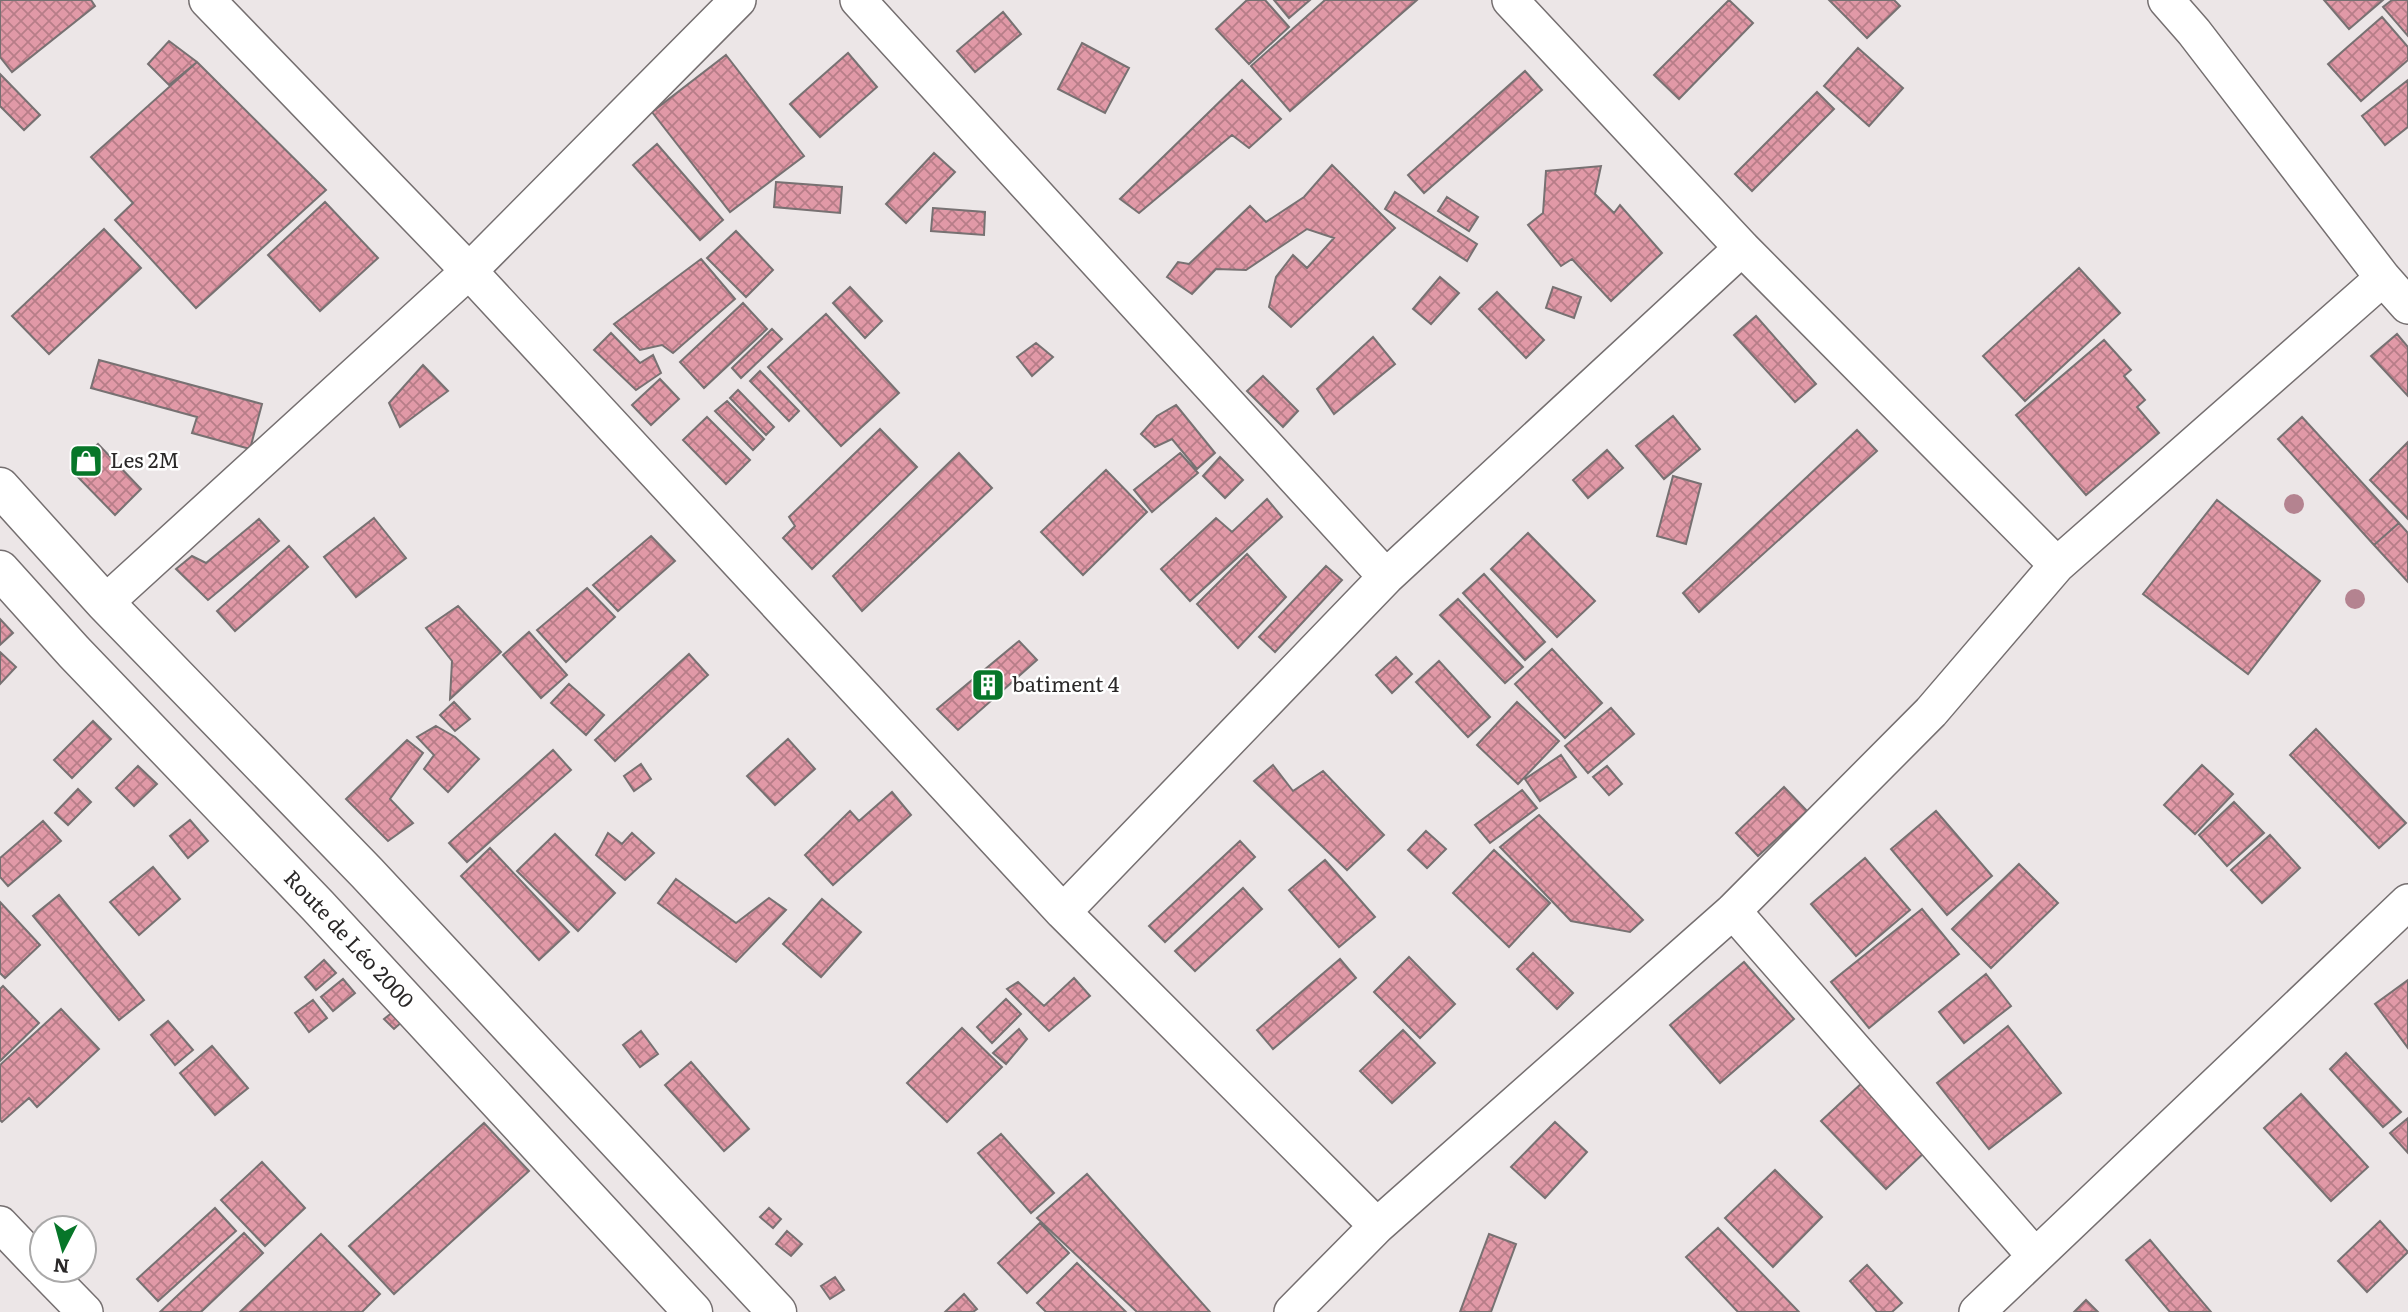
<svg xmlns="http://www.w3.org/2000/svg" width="2408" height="1312" font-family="Literata,serif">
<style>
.building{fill:url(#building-cross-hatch);stroke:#777172;stroke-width:2}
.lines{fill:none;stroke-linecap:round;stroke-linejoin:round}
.minor-casing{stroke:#756f70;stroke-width:38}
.tertiary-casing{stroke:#756f70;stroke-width:41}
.minor{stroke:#fff;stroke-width:35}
.tertiary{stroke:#fff;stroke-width:38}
.tree{fill:#b48390}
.labels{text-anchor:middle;stroke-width:5;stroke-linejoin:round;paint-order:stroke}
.poi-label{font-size:21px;fill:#2a2828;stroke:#fff;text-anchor:start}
.street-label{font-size:21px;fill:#2a2828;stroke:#fff}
</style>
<defs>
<pattern id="building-cross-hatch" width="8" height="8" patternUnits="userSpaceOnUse" patternTransform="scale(1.75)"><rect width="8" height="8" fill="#e199a7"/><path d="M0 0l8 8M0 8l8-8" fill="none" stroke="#b77d88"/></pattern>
</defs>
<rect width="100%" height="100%" fill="#ece6e7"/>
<path class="building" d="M0 0H91L95 6 12 72 0 57Z
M1247 0H1265L1289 27 1249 64 1216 29Z
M1274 0H1310L1289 18Z
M1325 0H1417L1290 111 1251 66Z
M1729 0 1753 23 1679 99 1654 75Z
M1829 0H1894L1900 6 1867 38Z
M2324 0H2383L2349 29Z
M2392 0H2408V36L2383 7Z
M1003 12 1021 34 975 72 957 51Z
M2382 17 2408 47V60L2361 101 2328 64Z
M169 41 197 62 169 85 148 64Z
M1082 43 1129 68 1105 113 1058 89Z
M1858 48 1903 88 1869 126 1824 86Z
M848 53 877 87 820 137 790 104Z
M726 55 804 156 730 212 652 112Z
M197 62 326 190 196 308 115 220 133 203 91 157Z
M1525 71 1542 90 1424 193 1408 175Z
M0 74 40 115 24 130 0 106Z
M1242 80 1281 119 1249 148 1232 135 1139 213 1120 199Z
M2408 80V127L2385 145 2362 116Z
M1817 92 1834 109 1752 191 1735 174Z
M657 144 723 220 700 240 633 165Z
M934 153 955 172 906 223 886 204Z
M1332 165 1395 228 1291 327 1269 307 1276 277 1293 255 1307 268 1334 238 1307 229 1246 270 1216 269 1192 294 1167 277 1178 262 1189 264 1250 206 1266 222 1304 197Z
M1601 166 1595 194 1614 213 1620 205 1662 253 1611 301 1572 259 1561 266 1528 225 1543 213 1546 171Z
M776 182 842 187 840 213 774 207Z
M1395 192 1477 244 1467 261 1385 209Z
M1447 197 1478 217 1469 231 1438 211Z
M325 202 378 258 320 311 268 255Z
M933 208 985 212 984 235 931 231Z
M104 229 141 268 49 354 12 316Z
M736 231 773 270 746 297 707 258Z
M701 259 735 299 673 353 662 345 640 350 614 324Z
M2079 268 2120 313 2025 401 1983 356Z
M1440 277 1459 293 1431 324 1413 309Z
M850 287 882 321 865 338 833 303Z
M1553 287 1581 297 1574 318 1546 308Z
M1497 292 1544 340 1526 358 1479 309Z
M743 303 767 329 704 388 680 362Z
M826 314 899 393 841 446 768 367Z
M1756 316 1816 384 1795 402 1734 335Z
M772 329 782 339 741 378 732 368Z
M611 333 640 363 653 355 661 373 636 390 594 350Z
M2397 334 2408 347V396L2371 356Z
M1373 337 1395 364 1334 414 1317 389Z
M2104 340 2131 370 2124 376 2145 400 2137 407 2159 433 2086 495 2016 415Z
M1036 343 1053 357 1032 376 1017 357Z
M99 360 262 404 250 449 192 433 197 417 91 388Z
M423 365 448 391 400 427 389 403Z
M760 371 799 411 789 421 750 381Z
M1263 376 1298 411 1283 427 1247 391Z
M660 379 679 399 651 425 632 405Z
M738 390 774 427 766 435 730 398Z
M727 401 764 439 753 450 715 411Z
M1176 405 1215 453 1197 469 1172 439 1155 447 1141 434 1157 416Z
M1673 416 1700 449 1664 479 1636 446Z
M707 417 750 460 726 484 683 440Z
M2302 417 2399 523 2374 545 2278 439Z
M880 429 917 467 812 569 783 538 795 526 789 517Z
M1857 430 1877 451 1699 612 1683 593Z
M2408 442V519L2370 480Z
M98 444 141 489 115 515 71 470Z
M1607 450 1623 468 1588 498 1573 480Z
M959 453 992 488 862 611 833 576Z
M1180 453 1198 473 1152 512 1134 490Z
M1220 457 1243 480 1225 498 1203 476Z
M1106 470 1147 512 1083 575 1041 532Z
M1673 476 1701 484 1686 544 1657 536Z
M1267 499 1282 517 1190 601 1161 569 1216 518 1232 532Z
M2217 500 2320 581 2248 674 2143 594Z
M374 518 406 558 356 597 324 557Z
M259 519 279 541 208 600 176 569 192 556 206 563Z
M2399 523 2408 533V582L2374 545Z
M1528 533 1595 601 1557 637 1491 569Z
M651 536 675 561 618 611 593 585Z
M289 546 308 567 235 631 217 611Z
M1247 554 1286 597 1238 648 1197 604Z
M1326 566 1342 580 1275 652 1259 637Z
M1484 574 1545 642 1525 660 1463 593Z
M587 588 615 617 566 662 537 630Z
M1458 599 1523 667 1505 683 1440 615Z
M458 606 501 652 450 699 452 661 426 628Z
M0 619 13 633 0 645Z
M529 632 567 675 541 698 503 655Z
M1019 641 1037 660 958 730 937 709Z
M1552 649 1602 703 1565 738 1515 684Z
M0 652 16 667 0 684Z
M689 654 708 675 615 761 595 740Z
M1396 657 1412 674 1392 693 1376 675Z
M1439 661 1490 717 1468 737 1416 682Z
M569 684 604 715 586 735 551 703Z
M454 702 470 719 455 731 440 715Z
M1517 702 1559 741 1518 784 1477 745Z
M1611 708 1634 734 1588 773 1565 746Z
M93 721 111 739 72 778 54 760Z
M436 726 455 737 479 759 448 792 424 769 434 755 417 737Z
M2316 729 2406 823 2379 848 2290 755Z
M788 739 815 769 775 805 747 776Z
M407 740 423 753 390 799 413 823 388 841 346 799Z
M553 750 571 770 467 862 449 843Z
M1561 755 1576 777 1540 801 1525 779Z
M641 764 651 779 634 791 624 776Z
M1273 765 1293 791 1323 771 1384 835 1347 870 1254 781Z
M2202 765 2233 794 2195 834 2164 805Z
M138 766 157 784 134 806 116 788Z
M1607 766 1622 784 1609 795 1593 777Z
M1784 787 1807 811 1758 856 1736 833Z
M78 789 91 802 68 825 55 813Z
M1522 790 1537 808 1490 843 1475 825Z
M892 792 911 815 833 885 805 855 850 811 859 821Z
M2234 802 2264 833 2227 866 2199 835Z
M1936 811 1992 876 1947 915 1891 849Z
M1539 815 1643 920 1630 932 1571 921 1500 847Z
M190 820 208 841 188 858 170 836Z
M43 821 61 841 8 886 0 877V858Z
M1426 831 1446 849 1427 868 1408 850Z
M608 833 622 844 632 833 654 853 625 880 596 855Z
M555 834 615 893 578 931 517 871Z
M2270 835 2300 868 2262 903 2231 870Z
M1240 841 1255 857 1165 942 1149 926Z
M490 848 569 932 539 960 461 876Z
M1494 850 1550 903 1509 947 1453 893Z
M1865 858 1910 910 1856 956 1811 904Z
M1325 860 1375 917 1339 947 1289 890Z
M2019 864 2058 903 1991 968 1952 929Z
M153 867 180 899 139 935 110 902Z
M676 879 736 923 769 898 786 910 736 962 658 903Z
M1243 888 1262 909 1195 971 1175 951Z
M59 895 144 1000 119 1020 33 916Z
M822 899 861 932 821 977 783 944Z
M0 902 40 945 5 978 0 973Z
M1922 909 1959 954 1869 1028 1831 982Z
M1533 953 1573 993 1557 1009 1517 969Z
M1409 957 1455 1004 1420 1038 1374 992Z
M1340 959 1356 978 1273 1049 1257 1030Z
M324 960 336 973 316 990 305 977Z
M1744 962 1794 1019 1720 1083 1670 1025Z
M1986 974 2011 1006 1964 1043 1939 1012Z
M1074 978 1090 996 1049 1031 1007 989 1018 982 1044 1006Z
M343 979 355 993 333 1011 321 997Z
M2408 980V1048L2375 1004Z
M3 986 39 1023 0 1061V989Z
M1006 999 1021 1014 992 1043 977 1027Z
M313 1000 327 1018 309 1032 295 1013Z
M61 1009 99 1049 37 1107 29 1098 2 1122 0 1120V1065Z
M394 1011 403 1021 394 1029 384 1019Z
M168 1021 193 1050 175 1065 151 1035Z
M2008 1026 2061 1093 1989 1149 1937 1083Z
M962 1028 1002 1067 947 1122 907 1083Z
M1019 1029 1027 1039 1006 1064 993 1053Z
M1403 1030 1435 1063 1392 1103 1360 1071Z
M641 1031 658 1054 640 1067 623 1045Z
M212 1046 248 1088 215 1115 180 1073Z
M2346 1053 2401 1112 2383 1127 2330 1069Z
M691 1062 749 1129 724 1151 665 1085Z
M1863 1082 1927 1150 1886 1189 1821 1121Z
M2301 1094 2368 1167 2331 1201 2264 1128Z
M2408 1118V1153L2390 1133Z
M1555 1122 1587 1152 1545 1198 1511 1167Z
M484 1123 529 1171 394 1294 349 1246Z
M1001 1134 1054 1193 1031 1213 978 1153Z
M262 1162 305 1208 265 1246 221 1200Z
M1775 1170 1822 1217 1773 1267 1725 1218Z
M1087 1174 1210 1312H1137L1037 1218Z
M215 1208 236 1231 158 1301 137 1279Z
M769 1208 781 1219 773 1228 760 1217Z
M2380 1221 2408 1252 2367 1292 2338 1261Z
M1040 1223 1069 1253 1027 1293 998 1263Z
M1718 1228 1799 1312H1738L1686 1257Z
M787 1231 802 1244 791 1256 776 1244Z
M244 1233 263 1253 201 1312H160Z
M321 1234 380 1294 362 1312H240Z
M1489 1234 1516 1244 1491 1312H1460Z
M2150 1240 2211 1312H2170L2126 1260Z
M1077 1263 1126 1312H1046L1037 1303Z
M1867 1265 1902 1303 1892 1312H1877L1850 1281Z
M835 1277 844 1290 830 1299 821 1286Z
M964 1294 977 1309 973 1312H945Z
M2086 1300 2098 1312H2074Z"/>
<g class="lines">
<defs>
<path id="minor" d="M207 0 469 271 1063 912 1377 1226
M858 0 1386 577
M1510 0 1742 248 2057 565
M2166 0 2194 32 2383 278 2408 306
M105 603 469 271 738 0
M1733 911 2035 1256
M1063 912 1386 577 1742 248
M0 1224 42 1268
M44 1270 85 1312
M1292 1312 1377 1226 1733 911 1931 712 2057 565 2383 278
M1977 1312 2408 902"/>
<g id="tertiary">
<path d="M0 487 105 603 367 873 777 1312"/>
<path id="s1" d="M0 570 74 652 318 906 693 1312"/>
</g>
</defs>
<use href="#minor" class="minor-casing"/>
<use href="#tertiary" class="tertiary-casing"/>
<use href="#minor" class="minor"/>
<use href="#tertiary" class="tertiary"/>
</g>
<g class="tree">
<circle cx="2294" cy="504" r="10"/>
<circle cx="2355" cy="599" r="10"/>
</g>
<defs>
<symbol id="shop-square" viewBox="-11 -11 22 22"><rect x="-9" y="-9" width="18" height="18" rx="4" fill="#077629" stroke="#fff"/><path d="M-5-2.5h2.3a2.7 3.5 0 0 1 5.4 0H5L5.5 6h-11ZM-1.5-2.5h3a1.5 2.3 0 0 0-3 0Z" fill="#fff"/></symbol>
<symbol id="building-square" viewBox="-11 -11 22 22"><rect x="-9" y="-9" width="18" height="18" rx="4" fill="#077629" stroke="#fff"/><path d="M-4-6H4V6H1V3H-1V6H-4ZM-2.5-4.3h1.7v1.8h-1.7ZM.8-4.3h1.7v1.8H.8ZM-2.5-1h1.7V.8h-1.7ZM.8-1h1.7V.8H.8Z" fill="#fff"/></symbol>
</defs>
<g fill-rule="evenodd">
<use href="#shop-square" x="67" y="442" width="38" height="38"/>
<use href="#building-square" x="969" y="666" width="38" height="38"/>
</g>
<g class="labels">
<g class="poi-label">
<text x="110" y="468">Les 2M</text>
<text x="1012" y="692">batiment 4</text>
</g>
<g class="street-label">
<text dy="7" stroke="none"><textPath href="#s1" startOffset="508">Route de Léo 2000</textPath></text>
</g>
</g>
<g transform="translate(63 1249) rotate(186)"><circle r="33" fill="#ffffff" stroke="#aaa9a9" stroke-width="2"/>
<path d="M0-5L12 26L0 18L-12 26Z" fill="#077629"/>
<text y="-10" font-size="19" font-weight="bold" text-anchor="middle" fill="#2a2828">N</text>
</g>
</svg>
